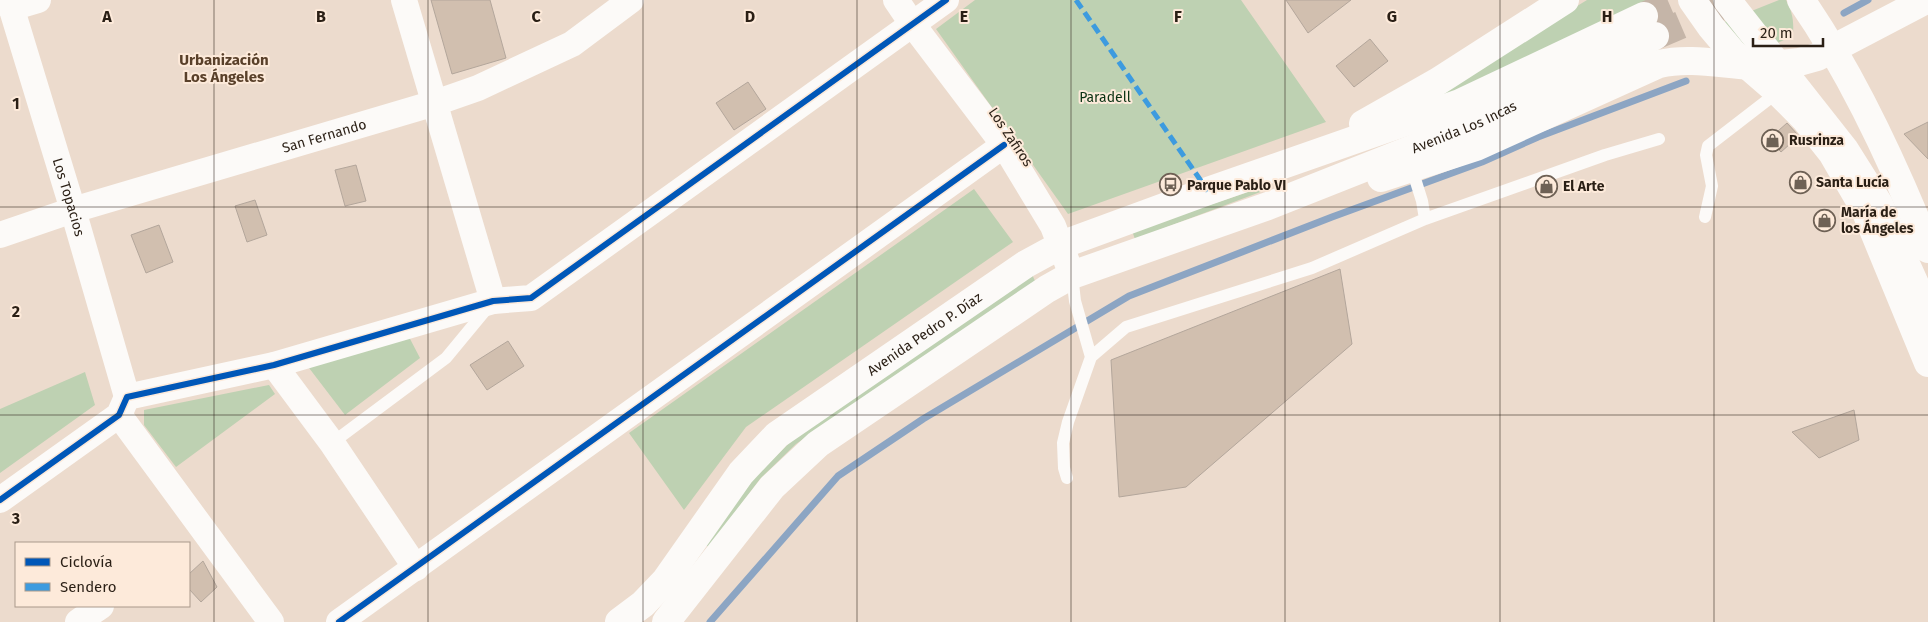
<svg xmlns="http://www.w3.org/2000/svg" width="1928" height="622" font-family="'Fira Sans',sans-serif">
<style>
.green{fill:#bed1b2}
.lines{fill:none;stroke-linecap:round;stroke-linejoin:round}
.stream{stroke:#8ca5c3;stroke-width:7}
.building{fill:#d1bfaf;stroke:#b3a69b}
.primary-tunnel{stroke:#c5b5a8;stroke-width:28;stroke-dasharray:28 14;stroke-linecap:butt}
.lane{stroke:#fcfaf8;stroke-width:12}
.street{stroke:#fcfaf8;stroke-width:26}
.secondary{stroke:#fcfaf8;stroke-width:28}
.primary{stroke:#fcfaf8;stroke-width:28}
.quiet{stroke:#3d9bdf;stroke-width:5;stroke-dasharray:10 5;stroke-linecap:butt}
.cycleway-casing{stroke:#fdeada;stroke-width:9}
.cycleway{stroke:#0057b8;stroke-width:6}
.grid{fill:none;stroke:#2a1f15;stroke-width:1;stroke-opacity:0.55}
.labels{text-anchor:middle;stroke-width:4;stroke-linejoin:round;paint-order:stroke}
.park-label{font-size:14px;fill:#0b3213;stroke:#fdeada}
.street-label{font-size:14px;fill:#2a1f15;stroke:#fdeada}
.poi-label{font-size:14px;font-weight:bold;fill:#2a1f15;stroke:#fdeada;text-anchor:start}
.neighbourhood-label{font-size:15px;font-weight:bold;fill:#59402a;stroke:#fdeada}
.grid-label{font-size:16px;text-anchor:middle;font-weight:bold;fill:#2a1f15;stroke:#fdeada;stroke-width:4;stroke-linejoin:round;paint-order:stroke}
</style>
<rect width="100%" height="100%" fill="#ecdbcd"/>
<path class="green" d="M975 0H1241L1326 122 1068 214 936 29Z
M1587 0H1650L1504 74 1415 111 1533 33Z
M1779 0H1786C1792 11 1794 20 1793 33 1778 48 1760 46 1741 47L1724 22Z
M1269 185 1271 188 1135 239 1132 231Z
M974 189 1013 242 746 427 684 510 629 433Z
M1031 272 1035 281 796 444 760 479 709 547 705 545 755 477 791 441Z
M408 335 420 358 345 415 306 364Z
M85 372 95 405 0 473V409Z
M269 385 275 394 176 467 144 425V410Z"/>
<g class="lines">
<path class="stream" d="M1844 13 1868 0
M710 622 838 476 923 419 1129 296 1332 217 1482 162 1538 137 1686 81"/>
</g>
<path class="building" d="M431 0H490L506 58 452 74Z
M1286 0H1351L1308 33Z
M1370 39 1388 61 1354 87 1336 66Z
M748 82 766 109 734 130 716 103Z
M1928 122V159L1904 134Z
M1787 123 1799 136 1781 152 1769 139Z
M356 165 366 201 345 206 335 170Z
M255 200 267 235 247 242 235 206Z
M159 225 173 262 146 273 131 235Z
M1340 269 1352 344 1186 487 1119 497 1111 360Z
M508 341 524 366 487 390 470 365Z
M1854 410 1859 440 1819 458 1792 432Z
M203 561 217 587 201 602 189 589V574Z"/>
<g class="lines">
<path class="primary-tunnel" d="M1644 16 1681 0
M1655 36 1725 6"/>
<path class="lane" d="M1412 169 1422 201 1425 219
M1705 217 1712 186 1706 155 1708 146 1778 92
M1091 357 1126 327 1312 268 1425 219 1605 155 1659 139
M332 443 446 358 489 306
M1067 478 1064 468 1063 443 1068 422 1091 357 1075 301 1072 275"/>
<g class="street">
<path id="s1" d="M9 0 73 210 127 397"/>
<path d="M404 0 493 301"/>
<path d="M896 0 913 25 1004 145 1053 226 1072 275"/>
<path d="M11 8 38 0"/>
<path id="s2" d="M0 235 73 210 435 103 478 88 572 44 631 0"/>
<path d="M274 365 332 443 416 568"/>
<path d="M119 415 271 622"/>
<path d="M0 500 119 415 127 397 274 365 493 301 531 298 946 0"/>
<path d="M78 622 101 606"/>
<path d="M339 622 1004 145"/>
</g>
<path class="secondary" d="M1692 0 1711 27 1733 53 1778 92 1805 119 1832 153 1865 210 1928 363
M1801 0C1853 75 1894 164 1928 249
M1756 67 1799 62 1817 57 1926 0"/>
<g class="primary">
<path d="M1727 0 1845 150 1879 204 1928 313"/>
<path d="M1363 124 1437 82 1565 0"/>
<path d="M1381 178 1476 147 1659 64C1689 57 1719 64 1750 66"/>
<path id="s3" d="M619 622 643 604 665 581 741 473 777 435 1026 264 1061 245 1208 191 1460 103 1644 16"/>
<path id="s4" d="M666 622 772 487 818 444 1047 289 1072 275 1268 206 1480 122 1655 36"/>
</g>
<path class="quiet" d="M1076 0 1208 191"/>
<defs>
<path id="cycleway" d="M0 500 119 415 127 397 274 365 493 301 531 298 946 0
M339 622 1004 145"/>
</defs>
<use href="#cycleway" class="cycleway-casing"/>
<use href="#cycleway" class="cycleway"/>
</g>
<path class="grid" d="M214 0V622M428 0V622M643 0V622M857 0V622M1071 0V622M1285 0V622M1500 0V622M1714 0V622M0 207H1928M0 415H1928"/>
<defs>
<symbol id="shop-ring" viewBox="-11 -11 22 22"><circle r="9.5" fill="#fdeada" stroke="#6e6155" stroke-width="1.5"/><path d="M-5-2.5h2.3a2.7 3.5 0 0 1 5.4 0H5L5.5 6h-11ZM-1.5-2.5h3a1.5 2.3 0 0 0-3 0Z" fill="#6e6155"/></symbol>
<symbol id="bus-ring" viewBox="-11 -11 22 22"><circle r="9.5" fill="#fdeada" stroke="#6e6155" stroke-width="1.5"/><path d="M-5-6H5V4H4V6H2V4H-2V6H-4V4H-5ZM-3.5-4V0h7V-4ZM-3.5 1.2v1.5H-2V1.2ZM2 1.2v1.5H3.5V1.2Z" fill="#6e6155"/></symbol>
</defs>
<g fill-rule="evenodd">
<use href="#shop-ring" x="1760" y="128" width="25" height="25"/>
<use href="#shop-ring" x="1788" y="170" width="25" height="25"/>
<use href="#bus-ring" x="1158" y="172" width="25" height="25"/>
<use href="#shop-ring" x="1534" y="174" width="25" height="25"/>
<use href="#shop-ring" x="1812" y="208" width="25" height="25"/>
</g>
<g class="labels">
<g class="park-label">
<text x="1105" y="102">Paradell</text>
</g>
<g class="street-label">
<text dy="5" stroke="none"><textPath href="#s4" startOffset="959">Avenida Los Incas</textPath></text>
<text dy="5" stroke="none"><textPath href="#s2" startOffset="339">San Fernando</textPath></text>
<text transform="translate(1011 137) rotate(56)" y="5">Los Zafiros</text>
<text dy="5" stroke="none"><textPath href="#s1" startOffset="206">Los Topacios</textPath></text>
<text dy="5" stroke="none"><textPath href="#s3" startOffset="425">Avenida Pedro P. Díaz</textPath></text>
</g>
<g class="poi-label">
<text x="1789" y="145">Rusrinza</text>
<text x="1816" y="187">Santa Lucía</text>
<text x="1187" y="190">Parque Pablo VI</text>
<text x="1563" y="191">El Arte</text>
<text x="1841" y="217">María de<tspan x="1841" dy="16">los Ángeles</tspan></text>
</g>
<g class="neighbourhood-label">
<text x="224" y="65">Urbanización<tspan x="224" dy="17">Los Ángeles</tspan></text>
</g>
</g>
<g class="grid-label">
<text x="107" y="22">A</text>
<text x="321" y="22">B</text>
<text x="536" y="22">C</text>
<text x="750" y="22">D</text>
<text x="964" y="22">E</text>
<text x="1178" y="22">F</text>
<text x="1392" y="22">G</text>
<text x="1607" y="22">H</text>
<text x="16" y="109">1</text>
<text x="16" y="317">2</text>
<text x="16" y="524">3</text>
</g>
<rect x="15" y="542" width="175" height="65" fill="#fdeada" stroke="#a9998b"/>
<rect x="25" y="558" width="25" height="8" fill="#0057b8" stroke="#a9998b"/>
<text x="60" y="567" font-size="15" fill="#2a1f15">Ciclovía</text>
<rect x="25" y="583" width="25" height="8" fill="#3d9bdf" stroke="#a9998b"/>
<text x="60" y="592" font-size="15" fill="#2a1f15">Sendero</text>
<path d="M1753 38v8h70v-8" fill="none" stroke="#2a1f15" stroke-width="2.5"/>
<text x="1760" y="38" font-size="15" fill="#2a1f15" stroke="#fdeada" stroke-width="4" paint-order="stroke">20 m</text>
</svg>
